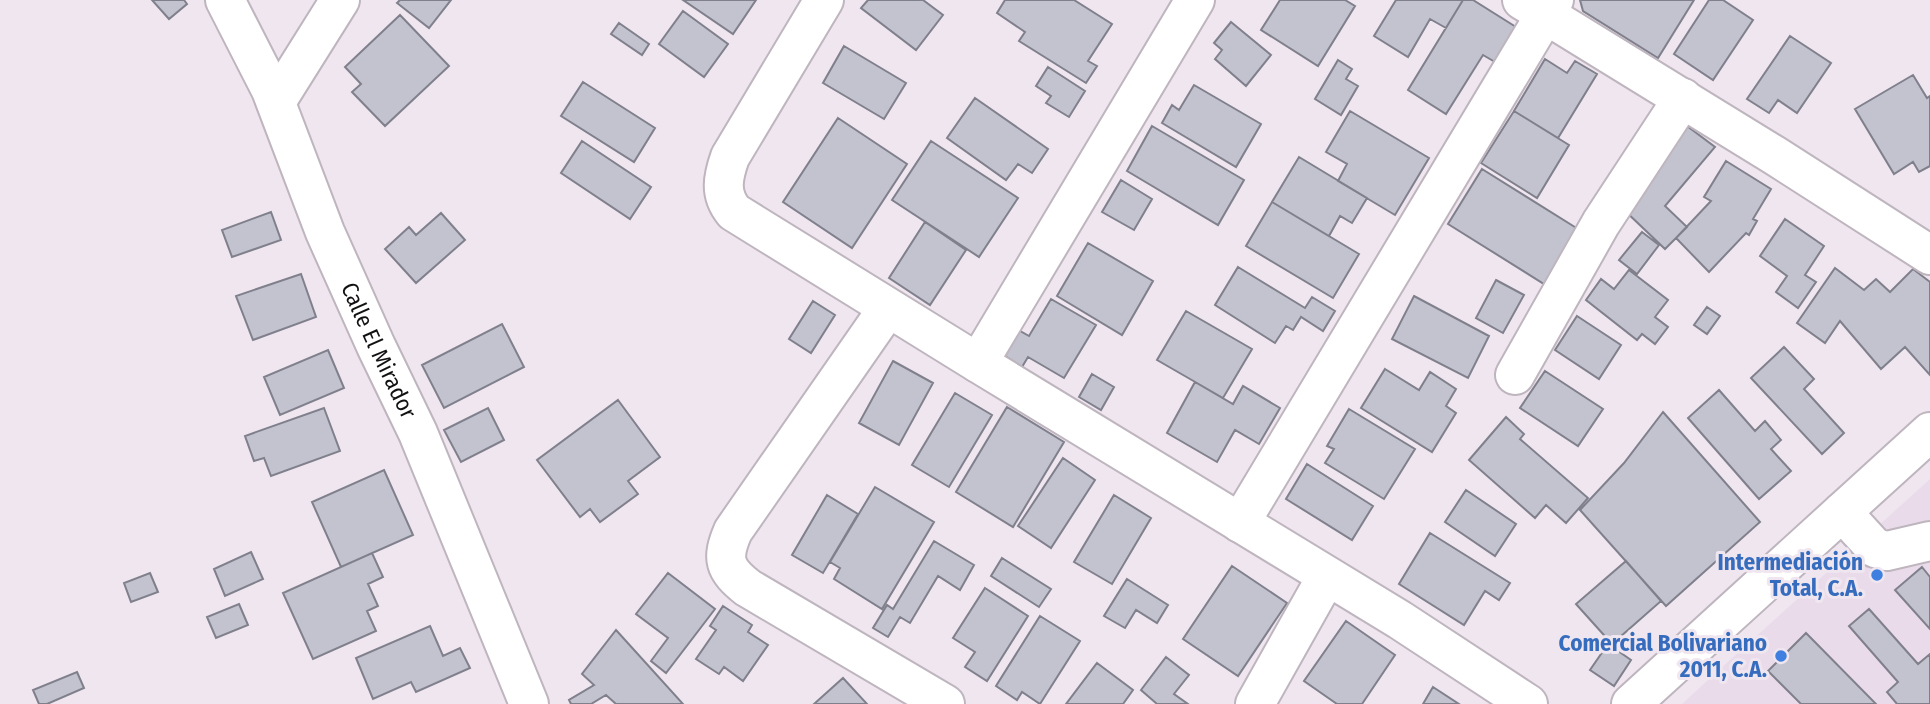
<svg xmlns="http://www.w3.org/2000/svg" width="1930" height="704" font-family="'Fira Sans Condensed',sans-serif">
<style>
.built{fill:#eadbeb}
.building{fill:#c2c3cf;stroke:#80808c;stroke-width:2}
.lines{fill:none;stroke-linecap:round;stroke-linejoin:round}
.minor-casing{stroke:#beb5be;stroke-width:42}
.minor{stroke:#fff;stroke-width:38}
.shop-dot{fill:#3f7fe0;stroke:#efe6f0;stroke-width:2.5}
.labels{text-anchor:middle;stroke-width:6;stroke-linejoin:round;paint-order:stroke}
.street-label{font-size:23px;fill:#131013;stroke:#efe6f0}
.shop-label{font-size:23px;font-weight:bold;fill:#366cbe;stroke:#efe6f0;text-anchor:end}
</style>
<rect width="100%" height="100%" fill="#efe6f0"/>
<path class="built" d="M1930 479V704H1682L1709 679Z"/>
<path class="building" d="M152 0H184L187 4 169 19Z
M400 0H451L429 28 397 3Z
M683 0H756L733 34Z
M868 0H923L943 15 916 50 861 8Z
M1074 0 1112 24 1088 61 1097 66 1086 83 1019 41 1025 32 997 13 1005 0Z
M1280 0H1345L1355 6 1318 66 1261 30Z
M1396 0H1463L1446 28 1430 19 1408 57 1374 36Z
M1463 0H1473L1516 27 1495 62 1483 55 1446 114 1408 90Z
M1580 0H1694L1658 58 1583 11Z
M1709 0H1723L1753 20 1713 80 1674 54Z
M683 11 728 44 704 77 659 44Z
M400 15 449 66 385 126 352 92 361 84 345 67Z
M1231 22 1271 55 1246 86 1215 59 1222 50 1214 43Z
M619 23 649 44 642 55 611 34Z
M1790 36 1831 63 1797 113 1778 100 1769 113 1747 99Z
M844 46 906 83 884 119 823 83Z
M1545 59 1567 73 1575 61 1597 74 1558 138 1514 111Z
M1338 60 1352 69 1346 79 1358 86 1341 115 1315 99Z
M1048 67 1085 91 1069 117 1046 103 1051 96 1036 86Z
M1913 75 1927 98 1930 96V166L1919 172 1913 162 1894 174 1855 109Z
M583 82 655 128 634 162 561 116Z
M1194 85 1261 124 1236 167 1162 123 1172 105 1179 110Z
M975 98 1048 149 1032 173 1018 164 1006 180 947 138Z
M1350 111 1429 158 1395 215 1338 181 1347 164 1326 152Z
M1514 111 1569 145 1537 198 1481 163Z
M838 118 907 164 852 248 783 202Z
M1679 120 1715 147 1665 206 1687 227 1665 249 1621 207Z
M1152 126 1244 180 1218 225 1127 171Z
M582 141 651 187 630 219 561 173Z
M931 141 1018 198 979 257 892 200Z
M1299 157 1367 198 1352 223 1340 216 1329 236 1272 202Z
M1726 161 1771 189 1753 219 1757 221 1749 235 1746 233 1709 272 1676 238 1711 201 1704 197Z
M1482 169 1578 229 1544 284 1448 224Z
M1121 180 1152 199 1134 230 1102 212Z
M1272 202 1359 254 1333 298 1246 246Z
M271 212 281 240 232 257 222 230Z
M441 213 465 240 416 283 385 249 409 227 416 235Z
M1785 219 1824 246 1805 275 1816 282 1798 308 1776 292 1787 276 1760 256Z
M925 222 966 250 930 305 889 278Z
M1642 232 1659 245 1637 274 1619 260Z
M1088 243 1153 281 1122 335 1057 296Z
M1238 267 1305 308 1312 297 1335 311 1323 331 1301 317 1293 330 1286 326 1275 343 1215 305Z
M1835 268 1864 290 1876 279 1890 292 1913 269 1930 282V375L1905 347 1881 369 1840 321 1825 343 1797 323Z
M1629 270 1668 300 1655 317 1668 327 1655 344 1642 334 1637 340 1586 300 1601 279 1614 289Z
M301 274 316 317 253 340 236 296Z
M1496 280 1524 295 1503 333 1476 318Z
M1414 296 1489 336 1468 378 1392 339Z
M1051 299 1096 325 1064 378 1028 357 1022 367 999 352 1013 327 1029 336Z
M813 301 835 315 811 353 789 339Z
M1707 307 1720 316 1707 334 1694 325Z
M1186 311 1252 349 1223 398 1157 360Z
M1577 316 1621 345 1599 379 1555 350Z
M502 324 524 367 444 408 422 365Z
M1784 347 1814 379 1804 389 1844 433 1822 454 1751 378Z
M328 350 344 388 280 415 264 377Z
M893 361 933 383 899 445 859 423Z
M1385 369 1419 390 1430 372 1456 389 1446 406 1456 413 1432 452 1361 408Z
M1545 371 1603 409 1578 446 1520 408Z
M1092 374 1114 387 1101 410 1079 397Z
M1195 382 1233 404 1243 386 1280 408 1259 444 1235 430 1217 462 1167 433Z
M1719 390 1755 431 1765 421 1781 440 1771 449 1791 471 1759 499 1688 418Z
M955 393 992 415 949 487 912 465Z
M618 400 660 457 628 481 638 494 600 522 590 509 580 517 537 460Z
M1007 407 1064 442 1013 527 956 492Z
M324 408 340 451 271 476 264 458 254 461 245 436Z
M488 408 504 440 461 462 444 430Z
M1349 409 1415 449 1384 499 1325 463 1334 449 1327 446Z
M1663 412 1760 522 1666 606 1580 510 1624 463Z
M1506 417 1524 434 1520 439 1588 498 1566 523 1546 505 1535 518 1469 460Z
M1063 458 1095 480 1051 548 1018 526Z
M1307 464 1373 506 1352 540 1286 499Z
M384 470 413 535 341 567 312 502Z
M875 487 934 522 882 609 834 579 840 568 830 562Z
M1466 490 1516 524 1495 556 1445 522Z
M827 495 858 514 823 573 792 555Z
M1114 495 1151 518 1112 584 1074 562Z
M1430 533 1510 583 1499 600 1485 591 1464 625 1399 584Z
M934 541 974 565 960 590 938 576 910 623 900 617 888 637 873 628 887 605 893 609Z
M251 552 263 579 225 596 214 569Z
M372 553 383 577 368 584 378 606 367 611 376 631 313 659 283 593Z
M1002 558 1051 589 1039 607 991 576Z
M1626 561 1661 601 1612 644 1576 604Z
M1232 566 1287 603 1238 676 1183 639Z
M1922 567 1930 577V629L1895 590Z
M150 573 158 592 131 602 124 583Z
M668 573 715 609 666 673 651 661 668 638 636 614Z
M1127 579 1168 605 1157 623 1136 610 1125 628 1104 616Z
M985 588 1028 616 987 681 965 667 975 652 953 638Z
M239 604 248 625 216 638 207 617Z
M723 606 752 625 748 632 768 645 743 681 724 667 719 674 696 659 716 630 710 626Z
M1869 609 1918 664 1930 654V704H1897L1887 692 1898 682 1849 626Z
M1040 616 1080 641 1040 704 1022 692 1017 700 996 686Z
M1346 621 1395 655 1362 704H1337L1304 681Z
M430 626 443 656 460 648 470 668 416 692 411 682 373 699 356 658Z
M616 630 683 704H616L606 695 591 704H571L569 700 594 685 582 674Z
M1806 633 1876 704H1801L1768 671Z
M1608 644 1631 660 1614 686 1590 670Z
M1166 657 1189 675 1174 694 1188 704H1157L1141 690Z
M1097 663 1133 690 1123 704H1066Z
M77 672 84 688 47 704H39L33 690Z
M843 678 867 704H814Z
M1433 687 1459 704H1423Z"/>
<g class="lines">
<defs>
<g id="minor">
<path id="s1" d="M225 0 271 90 325 232 376 346 418 433 529 704"/>
<path d="M824 0 730 157C723 177 719 194 734 212L978 363 1400 620 1528 704"/>
<path d="M1522 0 1774 155 1930 255"/>
<path d="M276 102 340 0"/>
<path d="M888 308 733 531C721 559 724 569 748 588L945 704"/>
<path d="M978 363 1195 0"/>
<path d="M1515 375 1601 223 1683 98"/>
<path d="M1842 512 1875 548 1887 551 1930 541"/>
<path d="M1240 523 1554 0"/>
<path d="M1255 704 1327 576"/>
<path d="M1631 704 1930 432"/>
</g>
</defs>
<use href="#minor" class="minor-casing"/>
<use href="#minor" class="minor"/>
</g>
<g class="shop-dot">
<circle cx="1877" cy="575" r="7"/>
<circle cx="1781" cy="656" r="7"/>
</g>
<g class="labels">
<g class="street-label">
<text dy="8" stroke="none"><textPath href="#s1" startOffset="383">Calle El Mirador</textPath></text>
</g>
<g class="shop-label">
<text x="1863" y="570">Intermediación<tspan x="1863" dy="26">Total, C.A.</tspan></text>
<text x="1767" y="651">Comercial Bolivariano<tspan x="1767" dy="26">2011, C.A.</tspan></text>
</g>
</g>
</svg>
